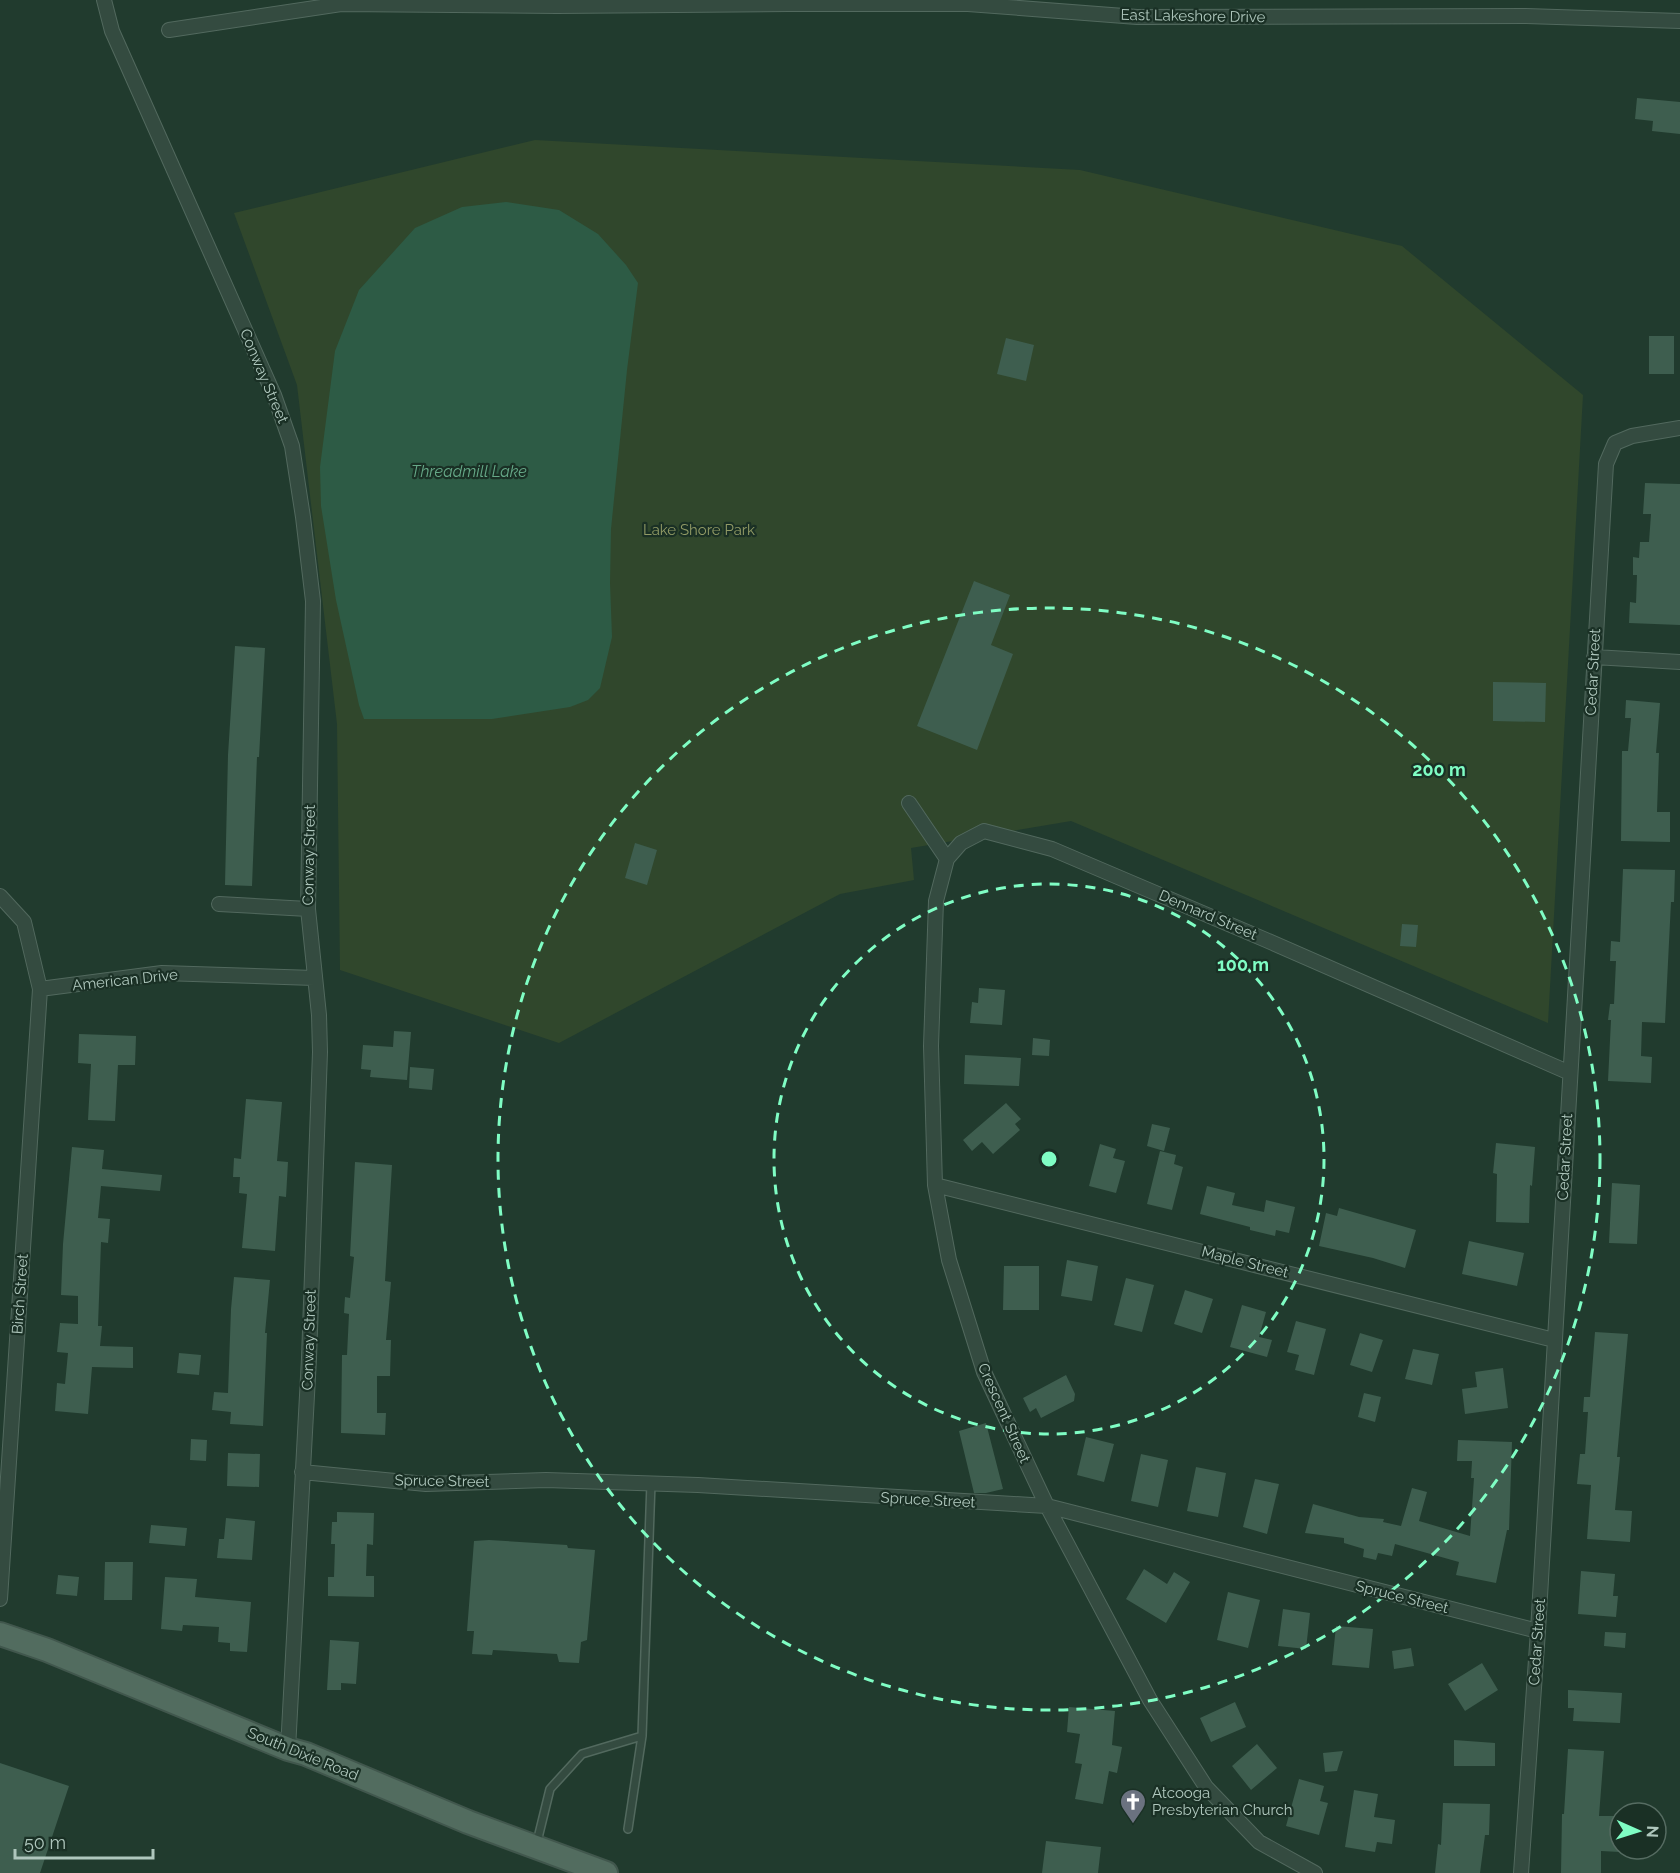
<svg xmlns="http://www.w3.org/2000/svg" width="1680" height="1873" font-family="Raleway,sans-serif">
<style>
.green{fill:#30472c}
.water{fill:#2d5b45}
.building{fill:#3e5e4f}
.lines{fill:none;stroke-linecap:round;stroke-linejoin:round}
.service-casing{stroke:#52695e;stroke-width:10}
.minor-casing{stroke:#52695e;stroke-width:16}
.primary-casing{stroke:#41574d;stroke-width:26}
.service{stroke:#344b40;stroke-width:7}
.minor{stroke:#344b40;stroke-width:14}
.primary{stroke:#526c5f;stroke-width:22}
.ring{fill:none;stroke:#7ffdc4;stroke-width:3;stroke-dasharray:10 8}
.labels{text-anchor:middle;stroke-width:4.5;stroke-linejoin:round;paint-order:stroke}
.street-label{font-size:15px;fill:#afc7bd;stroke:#1a3025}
.park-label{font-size:15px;fill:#919a65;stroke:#1a3025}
.poi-label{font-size:15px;fill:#afc7bd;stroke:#1a3025;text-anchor:start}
.water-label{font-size:16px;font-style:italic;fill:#66a988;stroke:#1a3025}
.centre{fill:#7ffdc4;stroke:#1a3025;stroke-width:3}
.ring-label{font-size:18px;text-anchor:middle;font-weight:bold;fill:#7ffdc4;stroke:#1a3025;stroke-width:4.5;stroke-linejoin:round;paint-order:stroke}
</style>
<rect width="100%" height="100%" fill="#213b2e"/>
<path class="green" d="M535 140 1080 170 1402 246 1583 395 1548 1023 1071 821 911 848 914 880 840 894 559 1043 340 970 337 724 297 385 234 213Z"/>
<path class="water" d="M506 202 559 210 598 234 626 265 638 283 627 370 611 529 610 583 612 637 600 688 588 700 570 707 492 719H364L359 705 336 600 321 506 320 467 335 351 359 290 415 228 462 207Z"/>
<path class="building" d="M1637 98 1680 102V134L1652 131 1653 121 1635 119Z
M1649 336H1674V374H1649Z
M1006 338 1034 345 1026 381 997 374Z
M1645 483 1680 484V625L1629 623 1630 602 1636 603 1637 575H1633V557L1639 558 1640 542H1649L1651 514H1643Z
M974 581 1010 595 991 645 1013 654 977 750 917 726Z
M235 646 265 648 259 757H257L252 886 225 885 228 755Z
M1493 682 1546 683 1545 722 1493 721Z
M1626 700 1660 703 1656 753H1659L1657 812H1670V842L1621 841 1622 751H1628L1631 718H1625Z
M635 843 657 850 647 885 625 878Z
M1623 869 1675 870 1674 902H1671L1665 1023 1642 1022 1641 1056 1652 1057 1651 1083 1608 1081 1611 1020H1608L1610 1004H1614L1616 961H1610L1611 941 1620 942Z
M1402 924 1418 925 1416 947 1400 946Z
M979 988 1005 990 1002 1025 970 1023 972 1002 978 1003Z
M394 1031 411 1032 407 1080 370 1077 371 1070 361 1069 363 1045 393 1047Z
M79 1034 136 1036 135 1065H118L115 1121 88 1120 91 1064 78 1063Z
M1033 1038 1050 1040 1049 1056 1032 1055Z
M965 1055 1021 1058 1019 1086 964 1084Z
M410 1067 434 1069 432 1090 409 1088Z
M246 1099 282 1102 277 1161 288 1162 286 1197 279 1196 275 1251 242 1248 247 1194 239 1193 240 1177H233L234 1158 241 1159Z
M1006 1103 1021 1119 1015 1124 1020 1130 993 1154 982 1142 972 1151 963 1140Z
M1152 1124 1170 1128 1164 1151 1147 1146Z
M1496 1143 1535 1147 1532 1186 1530 1185 1529 1223 1496 1222 1497 1174 1493 1173Z
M1100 1144 1116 1149 1113 1158 1125 1161 1116 1193 1089 1186Z
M72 1147 104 1150 102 1169 162 1175 160 1191 101 1186 98 1218 110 1219 108 1243 101 1242 98 1326H102L100 1346 133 1347V1368L92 1367 88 1414 55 1411 57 1383 65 1384 68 1353 57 1352 60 1323 78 1324V1296L61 1295 63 1244Z
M1160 1151 1176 1155 1174 1164 1183 1167 1172 1210 1147 1204Z
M355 1162 392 1165 385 1281 391 1282 386 1340H391L390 1376H377V1413H386L385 1435 341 1433 342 1355H347L349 1314 344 1313 345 1297 350 1298 354 1257 350 1256Z
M1612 1183 1640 1185 1637 1244 1609 1243Z
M1207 1186 1235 1193 1232 1205 1264 1212 1266 1200 1295 1207 1289 1233 1276 1230 1275 1236 1250 1230V1227L1200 1214Z
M1339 1208 1416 1230 1405 1268 1373 1258 1319 1246 1326 1213 1337 1216Z
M1469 1241 1524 1253 1517 1286 1462 1274Z
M1067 1260 1098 1266 1092 1301 1061 1296Z
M1004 1266H1039V1310H1003Z
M234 1277 270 1280 265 1333H267L263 1426 230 1424 231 1412 212 1410 214 1392 228 1393 231 1309Z
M1126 1278 1154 1285 1142 1332 1114 1325Z
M1185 1290 1213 1299 1202 1333 1174 1324Z
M1242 1305 1266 1312 1259 1337 1272 1340 1267 1357 1230 1347Z
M1296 1321 1326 1329 1314 1375 1295 1370 1299 1355 1287 1352Z
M1595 1332 1628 1334 1617 1457H1620L1615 1510 1632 1511 1630 1542 1587 1539 1591 1485 1577 1484 1580 1454H1585L1588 1412H1583L1584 1397H1590Z
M1360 1333 1383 1340 1372 1372 1350 1365Z
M1413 1349 1439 1354 1432 1385 1405 1379Z
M179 1353 201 1355 199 1375 177 1373Z
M1503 1368 1508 1408 1465 1414 1462 1389 1477 1387 1475 1372Z
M1066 1375 1075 1394 1074 1401 1041 1418 1036 1408 1030 1412 1023 1398Z
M1364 1393 1381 1397 1375 1422 1358 1417Z
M986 1423 1003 1489 986 1493H974L959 1431Z
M1086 1437 1114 1444 1104 1482 1077 1475Z
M191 1439 207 1440 206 1461 190 1460Z
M1458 1440 1512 1442 1509 1530H1507L1496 1583 1456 1575 1459 1562 1395 1544 1392 1556 1378 1553 1376 1560 1363 1557 1364 1549 1344 1543V1538L1305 1533 1313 1504 1359 1517 1384 1519 1383 1522 1401 1526 1412 1488 1427 1492 1419 1521 1470 1536 1474 1478H1471L1472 1461H1457Z
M228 1453 260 1454 259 1487 227 1486Z
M1141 1454 1168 1460 1158 1507 1131 1501Z
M1196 1467 1226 1473 1218 1517 1187 1511Z
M1255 1479 1279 1484 1267 1534 1243 1527Z
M337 1512 374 1513 373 1545 367 1544 366 1576H374V1597L328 1596V1577H334L335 1544H331L332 1522H337Z
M226 1518 255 1521 252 1560 217 1558 219 1539H224Z
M151 1525 187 1528 185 1546 149 1543Z
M489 1540 567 1545 568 1548 595 1550 587 1640 581 1642 579 1663 559 1662 557 1654 493 1650 492 1655 472 1654 474 1631H467L474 1541Z
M105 1562H133L132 1600H104Z
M1144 1569 1167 1584 1174 1572 1190 1582 1166 1623 1126 1599Z
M1581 1571 1615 1574 1613 1596H1618L1616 1617 1578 1614Z
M58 1575 79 1577 77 1596 56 1594Z
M165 1577 197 1579 195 1597 251 1602 247 1652 230 1651V1643L218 1642 219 1627 183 1625 182 1631 161 1629Z
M1228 1592 1260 1600 1248 1648 1217 1640Z
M1283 1609 1310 1613 1306 1649 1278 1646Z
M1336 1626 1373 1629 1369 1668 1332 1665Z
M1605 1632 1626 1633 1625 1648 1604 1646Z
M330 1640 359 1642 356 1684 341 1683V1690H327Z
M1411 1648 1414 1666 1394 1669 1392 1651Z
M1482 1663 1498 1690 1465 1711 1448 1684Z
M1568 1690 1622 1693 1620 1723 1573 1721 1574 1708H1568Z
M1235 1702 1246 1727 1211 1742 1200 1718Z
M1069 1707 1115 1711 1112 1745 1122 1747 1117 1773 1109 1771 1103 1804 1075 1799 1082 1764 1075 1763 1080 1734 1067 1732Z
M1454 1740 1495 1743V1766H1454Z
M1257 1744 1277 1768 1251 1790 1232 1766Z
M1568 1749 1604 1751 1599 1816H1620V1852L1601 1851V1873H1561L1562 1814H1564Z
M1343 1751 1337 1771 1325 1772 1323 1753Z
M0 1763 69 1786 40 1873H0Z
M1299 1779 1324 1786 1320 1801 1328 1803 1319 1835 1286 1826Z
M1354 1790 1378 1794 1374 1817 1395 1820 1392 1844 1377 1842 1375 1852 1345 1847Z
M1443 1803 1490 1804 1489 1835H1485L1480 1873H1435L1438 1844 1441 1845Z
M1046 1841 1101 1847 1098 1873H1042Z"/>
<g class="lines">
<defs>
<path id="service" d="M628 1829 642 1736 651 1483
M537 1842 550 1789 582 1754 642 1736"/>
<path id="minor" d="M104 0 112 31 274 395 292 446 303 517 313 601 308 909 319 1015 320 1052 309 1358 288 1749
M169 30 341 4 557 6 789 4H968L1137 17 1526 16 1680 21
M1594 657 1680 662
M909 803 947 859
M0 896 24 922 40 989 162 973 314 978
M219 904 308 909
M935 1185 1554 1340
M302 1472 426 1484 546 1480 698 1485 1047 1506 1538 1631
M0 1599 40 989
M1315 1873 1259 1842 1206 1787 1150 1700 1047 1506 984 1372 949 1260 935 1185 931 1046 936 901 947 859 961 843 984 831 1052 849 1266 940 1570 1073
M1521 1873 1538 1631 1606 464 1615 443 1632 436 1680 428"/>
<path id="primary" d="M0 1634 47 1650 288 1749 306 1754 468 1822 606 1873"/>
</defs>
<use href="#service" class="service-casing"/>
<use href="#minor" class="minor-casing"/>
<use href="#primary" class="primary-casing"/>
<use href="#service" class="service"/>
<use href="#minor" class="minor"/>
<use href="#primary" class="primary"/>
</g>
<g class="ring">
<circle cx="1049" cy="1159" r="275"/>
<circle cx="1049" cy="1159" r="551"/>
</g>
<defs>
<symbol id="church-pin" viewBox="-11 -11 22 30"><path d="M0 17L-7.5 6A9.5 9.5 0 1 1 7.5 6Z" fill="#6b7280" stroke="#1a3025"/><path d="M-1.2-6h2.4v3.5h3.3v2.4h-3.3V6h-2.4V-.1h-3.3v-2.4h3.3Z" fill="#fff"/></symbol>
</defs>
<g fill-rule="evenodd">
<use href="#church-pin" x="1118" y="1787" width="30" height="40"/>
</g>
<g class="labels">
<g class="street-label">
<text transform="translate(1193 16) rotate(1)" y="5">East Lakeshore Drive</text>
<text transform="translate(264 376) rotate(67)" y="5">Conway Street</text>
<text transform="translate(1593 672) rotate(-87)" y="5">Cedar Street</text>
<text transform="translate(309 855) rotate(-89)" y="5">Conway Street</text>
<text transform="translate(1208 915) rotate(23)" y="5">Dennard Street</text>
<text transform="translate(125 980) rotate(-6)" y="5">American Drive</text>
<text transform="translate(1565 1157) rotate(-87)" y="5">Cedar Street</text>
<text transform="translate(1245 1262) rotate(14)" y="5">Maple Street</text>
<text transform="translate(20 1294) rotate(-86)" y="5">Birch Street</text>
<text transform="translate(309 1340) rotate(-88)" y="5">Conway Street</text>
<text transform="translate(1004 1413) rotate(66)" y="5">Crescent Street</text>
<text transform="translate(442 1481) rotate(1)" y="5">Spruce Street</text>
<text transform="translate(928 1500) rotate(3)" y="5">Spruce Street</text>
<text transform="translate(1402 1597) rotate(14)" y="5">Spruce Street</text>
<text transform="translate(1537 1642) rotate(-86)" y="5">Cedar Street</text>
<text transform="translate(303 1754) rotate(22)" y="5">South Dixie Road</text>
</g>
<g class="park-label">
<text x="699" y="535">Lake Shore Park</text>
</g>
<g class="poi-label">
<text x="1152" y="1798">Atcooga<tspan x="1152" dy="17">Presbyterian Church</tspan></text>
</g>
<g class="water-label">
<text x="469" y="477">Threadmill Lake</text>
</g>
</g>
<circle cx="1049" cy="1159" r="9" class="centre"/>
<g class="ring-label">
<text x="1439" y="776">200 m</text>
<text x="1243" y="971">100 m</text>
</g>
<g transform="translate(1638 1831) rotate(93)"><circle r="28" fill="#1a3025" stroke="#566c62" stroke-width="1.5"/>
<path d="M0-4.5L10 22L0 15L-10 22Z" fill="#7ffdc4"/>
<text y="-9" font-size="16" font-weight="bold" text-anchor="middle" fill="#afc7bd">N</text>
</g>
<path d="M15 1849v9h138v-9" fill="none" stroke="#afc7bd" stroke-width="3"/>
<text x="24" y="1849" font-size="18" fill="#afc7bd" stroke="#1a3025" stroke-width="4.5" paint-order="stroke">50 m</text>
</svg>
